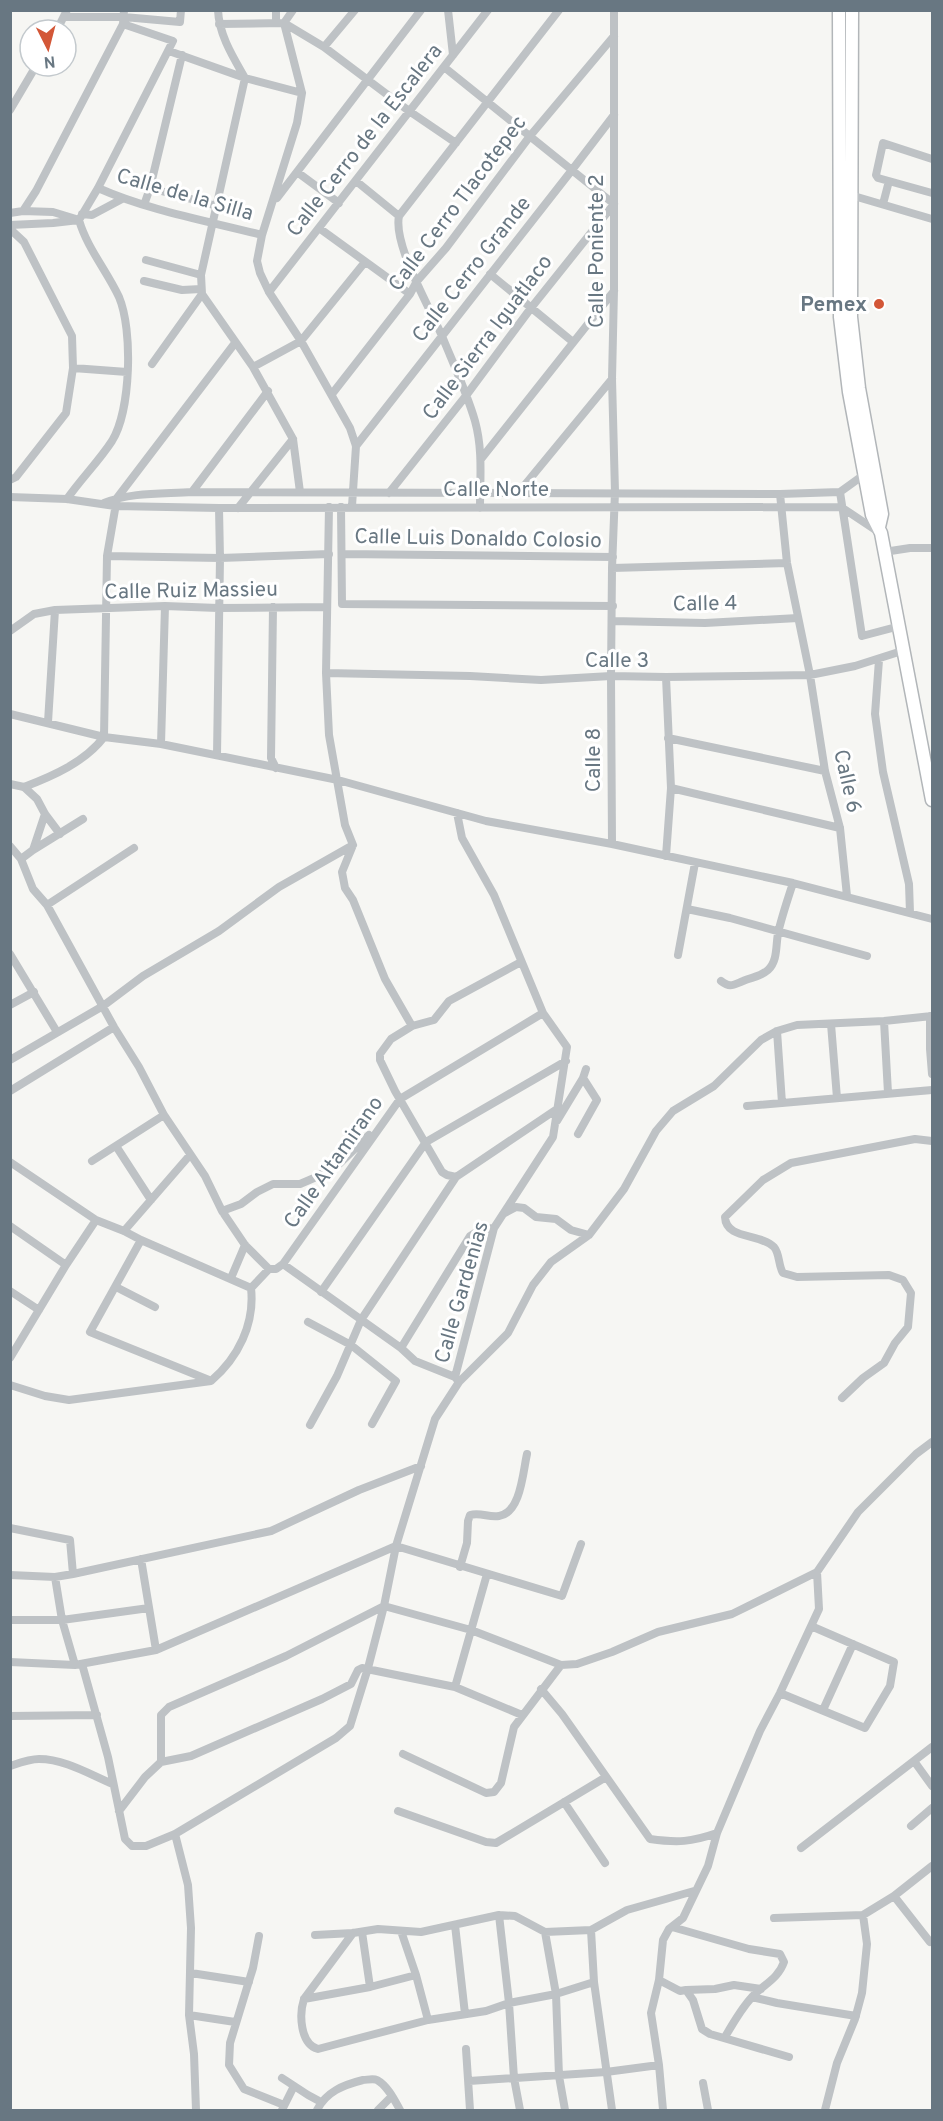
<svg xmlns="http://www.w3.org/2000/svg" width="943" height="2121" font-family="Overpass,sans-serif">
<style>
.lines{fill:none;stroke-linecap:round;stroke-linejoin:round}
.primary-casing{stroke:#b2b6b9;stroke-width:15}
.minor{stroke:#bec2c5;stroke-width:8}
.primary{stroke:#fff;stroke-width:12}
.poi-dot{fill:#d35737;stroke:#fff;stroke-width:2}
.labels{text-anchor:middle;stroke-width:6;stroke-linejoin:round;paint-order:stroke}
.street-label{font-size:21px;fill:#687782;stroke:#fff}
.poi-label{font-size:21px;font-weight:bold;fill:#687782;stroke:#fff;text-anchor:end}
</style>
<rect width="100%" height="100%" fill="#f6f6f3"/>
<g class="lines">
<defs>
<path id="primary" d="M839 10 840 317 849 392 872 515 881 533 932 800
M852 10 851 317 859 388 882 514 879 527"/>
</defs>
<use href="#primary" class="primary-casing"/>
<path class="minor" d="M218 10C219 35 233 57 245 78L201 275 202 294 253 367 293 439 300 492
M448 10 453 55
M64 17H124L180 22 181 10
M276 22V10
M284 23 302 93 297 123 262 235 257 261 260 273 269 292 301 341 350 428 356 446 352 506
M284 23 293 10
M219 24 284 23 324 47 409 111 456 143
M57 30 67 10
M324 47 355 10
M169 51 245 78 302 93
M10 110 36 66
M932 159 883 143 876 175 878 178 932 193
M297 172 339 203
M356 181 399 216
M98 188C150 211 208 221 262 235
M150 188 217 206
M847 194 932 219
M277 198 421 10
M883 204 889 181
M144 205 150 188 182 55
M23 211 53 212 76 219
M10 213 23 211 36 191 123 24 124 10
M82 214 92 215 122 199
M399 216C393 245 430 308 442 336 453 363 467 393 475 421 483 450 480 478 480 508
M399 216 559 10
M10 225 53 223 79 220
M319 228 410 294
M10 229 24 242 72 336 73 368 66 413 16 477 10 480
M146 260 201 275
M490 274 573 342
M144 281 182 290 201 289
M269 292 488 10
M152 364 202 294
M253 367 301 341 365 262
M73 368 127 372
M332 394 410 294 417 281 446 248 530 136 614 36
M356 446 572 170 614 115
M481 459 614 291
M192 492 268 391
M519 492 612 379
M840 492 862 636 900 626
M389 493 465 397 531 308 614 204 444 67
M780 494 787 563 810 675 825 771 840 828 847 896
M10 497 67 499 115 506 219 508 841 507 880 533
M67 499C81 479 99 461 112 441 131 410 133 330 119 297 107 271 87 248 79 220L98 188 173 41 123 24
M104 503C131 492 163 494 192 492L780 494 840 492 865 474
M329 507 326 673 329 735 345 825 353 845 342 872 345 888 353 900 385 979 412 1026
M341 507 342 604 613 606
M238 508 293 439
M884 552 910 548H932
M342 554 613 557
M107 556 220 558 329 554
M612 568 787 563
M273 607 271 758 276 768
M612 621 705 623 798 618
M10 631 34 614 55 610 165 606 218 608 327 607
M879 660 875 714 883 772 909 884 910 913
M326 673 470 676 541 680 611 676 666 677 810 675 855 666 905 650
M666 677 671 788 666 856
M10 714 104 737 161 744 338 780 486 821 612 844 793 883 932 919
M48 722 55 610
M668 738 825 771
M161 744 165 606
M217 755 220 558 219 508
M10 784 24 787 37 799 45 814 60 834
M24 787C53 776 85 762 104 737L107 556 117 498 235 343
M671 788 840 828
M457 813 462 838 494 895 543 1013 567 1047 553 1137 494 1228 455 1377 459 1382
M612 844 611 676 612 568 615 492 612 379 614 290V10
M10 846 21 859 33 889 47 905 114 1027 139 1067 164 1115 205 1176 222 1211 245 1245 269 1269H276L283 1264 400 1099 543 1013
M33 850 83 819
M21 859 33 850 45 814
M47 905 134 848
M687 909 730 918 867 956
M10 954 57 1032
M678 955 695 863
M721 981C730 988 733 985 743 981 752 977 760 977 768 970 779 960 775 942 779 929 783 913 788 898 793 883
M10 1005 34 992
M930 1016V1049L932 1074
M884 1021 888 1093
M831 1024 837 1098
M777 1031 782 1103
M10 1060 103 1006 143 976 219 931 279 887 353 845
M10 1091 114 1027
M747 1106 932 1090
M557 1121 583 1078 586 1069
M578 1134 597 1100 583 1078
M116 1146 151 1200
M92 1161 164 1115
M10 1162 96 1220 124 1231 141 1240 251 1288
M456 1177 447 1175 442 1172 395 1091 380 1060V1054L391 1039 412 1026 434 1020 449 1001 521 962
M222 1211 241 1204 257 1192 273 1184H300L314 1178 339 1164 369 1135
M503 1214 516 1207 524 1208 536 1217 556 1219 571 1230 589 1235
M10 1226 66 1265
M124 1231 190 1155
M141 1240 90 1332 209 1380
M283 1264 401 1348 415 1361 455 1377
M231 1278 245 1245
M116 1287 155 1307
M251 1288 269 1269
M10 1291 39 1310
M321 1292 426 1142 566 1061
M308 1322 351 1345 396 1381 372 1424
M401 1348 470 1236 481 1229 494 1228
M10 1358 66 1265 96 1220
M10 1385 45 1396 69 1400 211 1381C238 1358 255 1324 251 1288
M842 1398 863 1378 884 1363 895 1343 908 1327 911 1293 903 1280 889 1275 797 1277 783 1273C778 1265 780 1254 774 1247 760 1233 726 1240 725 1217L763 1180 791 1163 915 1139 932 1141
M310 1425 337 1376 361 1320 456 1177 557 1109
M10 1528 70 1540 73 1574
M141 1559 156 1650
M460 1567 467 1543 468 1521 470 1515C481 1512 489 1518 499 1516 521 1513 523 1471 527 1454
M10 1575 55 1577 73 1574 271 1531 359 1490 421 1466
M55 1577 62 1620 75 1665
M10 1620H62L149 1608
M10 1662 75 1665 156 1650 396 1546 562 1596 581 1544
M82 1664 108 1757 125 1839 132 1846H146L175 1834 336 1738 350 1726 368 1668 384 1606 396 1546 435 1419 459 1382 508 1333 533 1285 551 1262 589 1235 624 1189 656 1131 673 1111 714 1086 761 1040 777 1031 797 1025 884 1021 932 1016
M455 1687 487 1574
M541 1689 562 1714 650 1839C678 1843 691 1842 717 1833
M780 1693 865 1728 890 1686 894 1662 811 1626
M823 1710 853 1644
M10 1716 97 1715
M403 1754 486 1793 494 1792 501 1783 514 1727 561 1665
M914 1761 932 1786
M161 1762V1715L169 1707 286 1656 384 1606 471 1630 561 1665 577 1664 612 1652 658 1632 732 1614 817 1572
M10 1766C19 1763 30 1759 39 1759 65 1759 89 1774 113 1784
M564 1802 605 1863
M119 1811 145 1777 161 1762 191 1756 322 1699 351 1684 358 1670 362 1668 455 1687 522 1715
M398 1811 486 1842 496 1843 606 1777
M911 1826 932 1808
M175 1834 188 1885 191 1928 189 2015 194 2054 196 2110
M801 1848 932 1747
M894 1896 930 1942
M499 1915 509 2003 514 2078 520 2110
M774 1918 863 1915 894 1896 932 1866
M455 1925 465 2014
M672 1927 749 1949 780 1954 784 1962C778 1979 764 1984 752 1997 741 2009 733 2023 725 2037
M591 1930 594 1982 612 2110
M401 1931 416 1975 428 2020
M362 1932 370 1987
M545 1932 556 1994 559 2076 565 2110
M353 1933 304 1999C299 2014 300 2044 318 2049L428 2020 486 2011 509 2003 556 1994 594 1982
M315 1935 353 1933 378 1929 421 1932 499 1915 515 1916 545 1932 591 1930 627 1910 694 1891
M259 1936 253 1968 230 2043 229 2065 244 2089 284 2105
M191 1973 249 1982
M659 1980 680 1991 686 1990 693 2000 702 2029 710 2034 789 2057
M686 1990 715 1989 734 1985 761 1989
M752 1997 777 2003 856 2016
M304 1999 370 1987 416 1975
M189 2015 235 2022
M466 2049 470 2110
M282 2078 308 2095 321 2102
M469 2081 606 2072 659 2065
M703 2083 708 2110
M282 2110 294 2086
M317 2110C326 2092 343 2085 363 2080 367 2080 373 2078 377 2080 388 2086 395 2101 400 2110
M378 2110 392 2096
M663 2110 659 2065 651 2013 659 1980 663 1940 669 1929 683 1918 708 1866 717 1833 760 1731 780 1693 819 1609 817 1572 858 1512 916 1454 932 1442
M825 2110 837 2063 855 2019 862 1993 867 1944 863 1915"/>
<use href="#primary" class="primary"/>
</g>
<circle class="poi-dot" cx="879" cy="304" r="6"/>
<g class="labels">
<g class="street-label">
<text transform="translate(364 140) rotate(-52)" y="7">Calle Cerro de la Escalera</text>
<text transform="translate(185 194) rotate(16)" y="7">Calle de la Silla</text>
<text transform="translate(457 203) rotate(-53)" y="7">Calle Cerro Tlacotepec</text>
<text transform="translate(596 251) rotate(-90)" y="7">Calle Poniente 2</text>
<text transform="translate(471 269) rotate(-52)" y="7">Calle Cerro Grande</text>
<text transform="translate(487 337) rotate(-53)" y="7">Calle Sierra Iguatlaco</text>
<text x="496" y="496">Calle Norte</text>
<text transform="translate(478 538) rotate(1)" y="7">Calle Luis Donaldo Colosio</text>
<text transform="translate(191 590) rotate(-1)" y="7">Calle Ruiz Massieu</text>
<text transform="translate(705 603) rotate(-1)" y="7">Calle 4</text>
<text x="617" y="667">Calle 3</text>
<text transform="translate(593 760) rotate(-90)" y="7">Calle 8</text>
<text transform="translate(848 781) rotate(77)" y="7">Calle 6</text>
<text transform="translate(333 1162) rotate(-55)" y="7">Calle Altamirano</text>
<text transform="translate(461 1292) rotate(-74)" y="7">Calle Gardenias</text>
</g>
<g class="poi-label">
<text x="867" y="311">Pemex</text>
</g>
</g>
<rect width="943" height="2121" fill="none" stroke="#687782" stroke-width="24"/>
<g transform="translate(48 48) rotate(174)"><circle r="28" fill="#ffffff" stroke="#c3c9cd" stroke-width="1.5"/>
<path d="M0-4.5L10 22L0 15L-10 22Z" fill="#d35737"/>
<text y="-9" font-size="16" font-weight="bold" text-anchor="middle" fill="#687782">N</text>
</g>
</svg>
